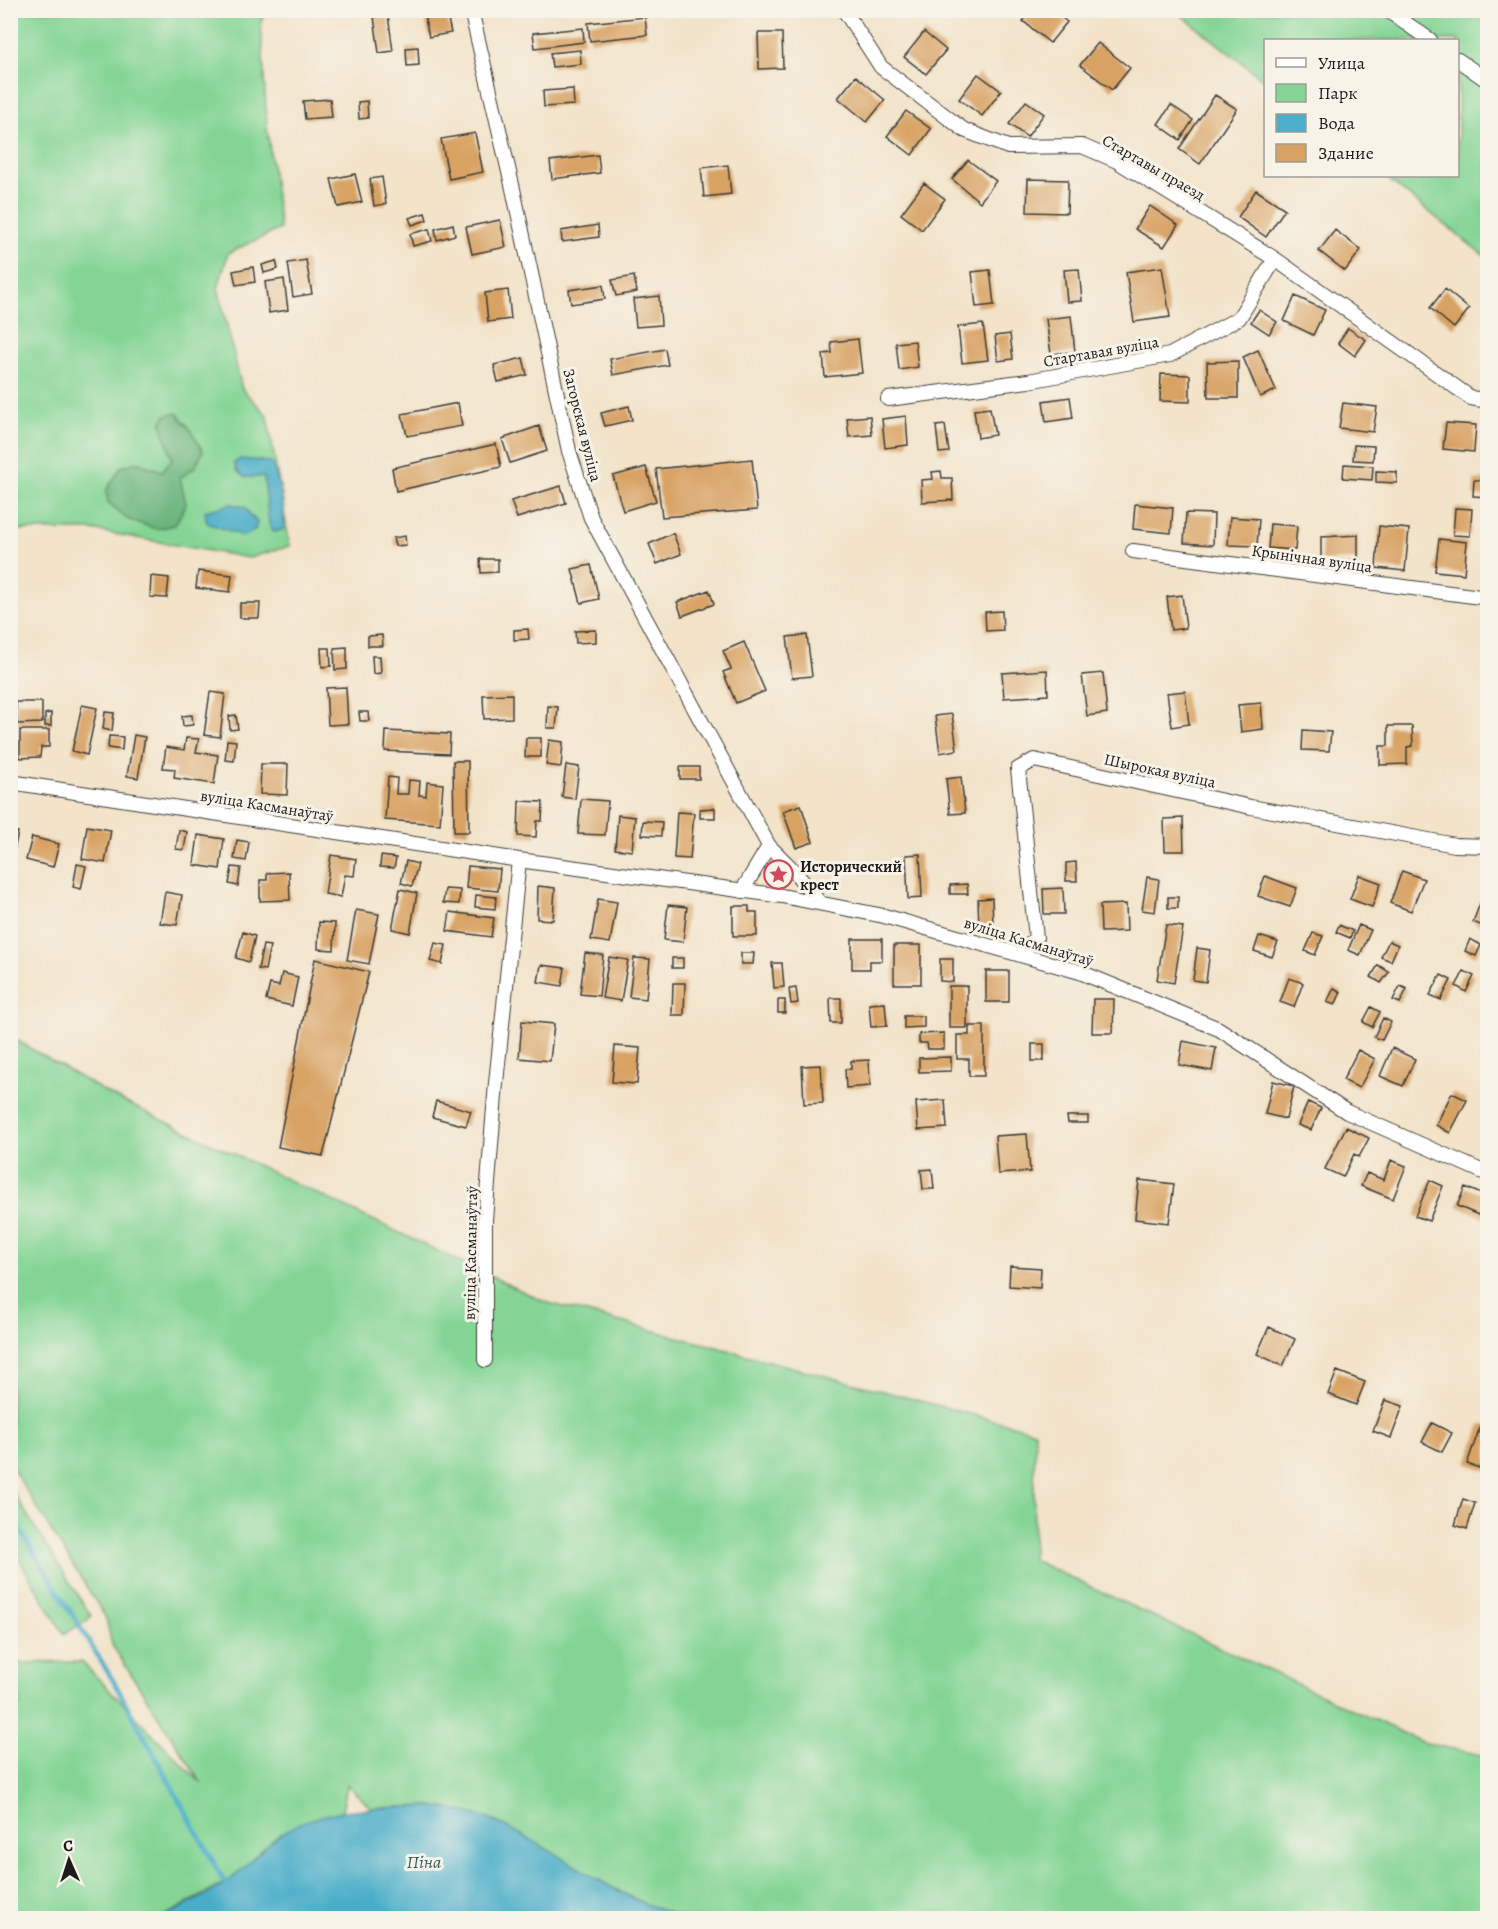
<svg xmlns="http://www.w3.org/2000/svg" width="1498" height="1929" font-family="Alegreya,serif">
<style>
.green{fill:#84d595;stroke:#507858;stroke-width:1.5}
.forest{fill:#6bb67e;stroke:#44694d;stroke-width:1.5}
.water{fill:#4aadc9;stroke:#336472;stroke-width:1.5}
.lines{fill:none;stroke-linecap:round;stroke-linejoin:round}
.stream{stroke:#4aadc9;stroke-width:5}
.building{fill:#d8a263}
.minor-casing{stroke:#3c3a36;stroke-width:16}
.minor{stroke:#fff;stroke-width:14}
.labels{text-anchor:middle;stroke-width:6;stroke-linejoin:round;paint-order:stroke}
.street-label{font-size:16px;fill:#1c1c1c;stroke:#f7f3e8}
.poi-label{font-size:16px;font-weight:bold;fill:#1c1c1c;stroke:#f7f3e8;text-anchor:start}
.water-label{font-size:18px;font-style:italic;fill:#315d6a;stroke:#f7f3e8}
</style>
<rect width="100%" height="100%" fill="#f7f3e8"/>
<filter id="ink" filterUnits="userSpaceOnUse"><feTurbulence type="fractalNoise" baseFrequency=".0167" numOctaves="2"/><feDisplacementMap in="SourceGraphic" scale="12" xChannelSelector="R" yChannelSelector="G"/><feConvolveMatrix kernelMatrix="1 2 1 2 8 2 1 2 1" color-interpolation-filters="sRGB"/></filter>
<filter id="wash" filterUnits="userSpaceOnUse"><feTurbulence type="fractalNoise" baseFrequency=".008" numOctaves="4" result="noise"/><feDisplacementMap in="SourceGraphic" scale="24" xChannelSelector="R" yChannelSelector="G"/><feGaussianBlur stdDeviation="1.35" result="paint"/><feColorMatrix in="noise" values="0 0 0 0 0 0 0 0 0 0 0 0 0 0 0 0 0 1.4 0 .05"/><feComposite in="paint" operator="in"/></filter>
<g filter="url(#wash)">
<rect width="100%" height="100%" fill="#f2e3c9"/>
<path class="green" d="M11 11H267L261 21 267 128 280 229 228 253 218 288 242 389 267 415 290 546 249 558 92 530H11Z
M1176 11H1487V258L1384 176H1458V40H1266L1265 81Z
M11 1037 112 1096 545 1302 1035 1431 1033 1560 1424 1743 1487 1756V1918H686L666 1913 634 1900 497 1822 432 1806 372 1809 347 1785 342 1812 312 1819 263 1848 248 1866 225 1883 161 1918H11L10 1712 20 1706 15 1663 82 1662 202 1784 112 1645 106 1618 11 1466Z
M11 1489 91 1616 87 1621 64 1634 11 1546Z"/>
<path class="forest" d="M177 413 191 430 203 451 195 467 180 478 186 504 175 525 156 529 127 519 108 502 106 491 121 467 136 462 162 471 172 459 161 423 166 415Z"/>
<path class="water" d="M240 459 271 462C280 481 286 508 284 529L274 532 269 524 264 477H244L237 471 234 463Z
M232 504 245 507 250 515 257 522 255 530 243 536 207 523 205 511Z
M431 1806C454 1809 477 1813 498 1823 562 1852 617 1900 686 1918H161C182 1907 206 1897 226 1883 247 1868 262 1846 284 1832 326 1805 384 1808 431 1806Z"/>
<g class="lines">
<path class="stream" d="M10 1514 114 1682 225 1883"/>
</g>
<g id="blocks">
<path class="building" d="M423 10H446L451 33 429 37Z
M1031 10H1053L1067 22 1050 43 1023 21Z
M388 15 393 51 379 53 374 17Z
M645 17 647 35 590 41 588 23Z
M583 28 584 42 535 48 533 33Z
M924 32 946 50 926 74 904 57Z
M758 33H782L783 68 759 69Z
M1098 43 1130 68 1112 90 1080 65Z
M418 47 419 65 407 66 406 48Z
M580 50 581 64 552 67 550 53Z
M978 74 1001 91 982 116 959 99Z
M856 76 885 100 867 122 838 98Z
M573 89 574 105 544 107 543 91Z
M1215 95 1237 109 1200 164 1179 149Z
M330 99 332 117 305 119 303 101Z
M367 101 368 118 359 119 358 102Z
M1026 101 1044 114 1027 137 1009 124Z
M1171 105 1193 120 1180 140 1158 124Z
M906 111 931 129 912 155 887 136Z
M475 133 483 172 449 179 441 139Z
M598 155 600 173 552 179 550 161Z
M968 160 996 181 980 202 952 179Z
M728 165 731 194 704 197 701 168Z
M355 174 362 202 338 207 331 179Z
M382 177 386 204 374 206 370 179Z
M1028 179 1068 180 1067 213 1027 212Z
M924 183 945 199 922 230 901 214Z
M1256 190 1285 209 1266 237 1238 217Z
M1150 206 1178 225 1164 247 1135 229Z
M425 213 427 220 412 225 409 218Z
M500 220 506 247 472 254 466 227Z
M453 224 455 235 437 240 435 229Z
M598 225 599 237 562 242 561 231Z
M429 229 432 241 413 246 410 234Z
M1335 230 1361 250 1345 271 1319 251Z
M306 260 312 294 293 297 288 263Z
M276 261 278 269 264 273 262 265Z
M253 267 255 282 236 285 233 271Z
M1162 267 1170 317 1134 322 1126 272Z
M1079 269 1082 301 1067 302 1064 270Z
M990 270 994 305 976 307 972 272Z
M634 276 637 292 616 296 612 280Z
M284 279 288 310 269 313 265 282Z
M603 285 605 299 571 304 569 290Z
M1445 289 1469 309 1454 328 1430 308Z
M508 290 511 319 488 322 485 293Z
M659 296 661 325 636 327 633 299Z
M1295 296 1325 310 1313 335 1284 321Z
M1259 310 1277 322 1269 334 1251 322Z
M1071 316 1075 352 1051 354 1046 319Z
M983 324 988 360 962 363 958 327Z
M1348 328 1366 340 1355 356 1338 343Z
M1010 334 1013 359 998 361 995 336Z
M858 339 862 373 825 377 823 354 832 353 831 342Z
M915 341 918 367 899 370 896 343Z
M665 349 668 365 613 375 610 359Z
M1258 350 1276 390 1260 397 1243 357Z
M523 358 527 375 498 382 494 365Z
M1238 361V398H1208L1207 362Z
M1161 374 1190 375V402L1160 401Z
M1070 397 1073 418 1046 422 1043 401Z
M458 403 462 426 407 436 402 414Z
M1343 403 1377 407 1373 432 1339 428Z
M629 406 632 420 605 426 601 413Z
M990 408 995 435 978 438 974 410Z
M870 416 872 435 849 437 847 418Z
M906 416 908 445 885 448 882 419Z
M1446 423 1476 425 1474 452 1443 449Z
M945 425 949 452 939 453 936 426Z
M539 426 547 451 510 463 502 439Z
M496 444 501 467 396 491 392 468Z
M1354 445 1374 446 1373 461 1353 460Z
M752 459 757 510 662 517 656 469Z
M1344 464 1373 466 1372 480 1343 478Z
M646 467 656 501 623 511 613 476Z
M941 471 942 478H952L953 500 922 502 921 480 933 479 932 472Z
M1376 471 1397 472V483L1376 482Z
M1474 480H1488V497L1473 496Z
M561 486 566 503 517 518 511 501Z
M1135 504 1173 508 1171 533 1133 529Z
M1455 508 1472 509 1470 536 1453 535Z
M1186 513 1214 514 1213 545 1184 543Z
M1230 517 1259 519 1257 546 1228 545Z
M1270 524 1297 526 1295 550 1268 548Z
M1379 526 1409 529 1405 571 1376 568Z
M673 533 681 554 657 564 649 544Z
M1358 535V560L1321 561V537Z
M405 536 406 545 395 546 393 538Z
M1439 539 1467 542 1464 574 1435 571Z
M480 559H498V572L481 573Z
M591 565 599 599 581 603 572 569Z
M198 571 232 575 230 592 196 588Z
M151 576 169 578 167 598 150 597Z
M709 590 714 604 682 616 677 602Z
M1182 595 1186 628 1171 630 1167 597Z
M240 603H260L259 618H240Z
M1002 611 1003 630 986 631 985 612Z
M528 629 529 639 514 640V630Z
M596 630V642L576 643 575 631Z
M382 635 383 646H368V636Z
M807 635 812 676 792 678 787 637Z
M744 642 765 691 736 703 723 672 731 669 723 651Z
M347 647V669L335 670 334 648Z
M321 648H330L331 666 322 667Z
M372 656H380L381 673 373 674Z
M1047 670 1048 695 1004 698 1002 673Z
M1103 673 1107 713 1087 716 1082 675Z
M346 687 348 724 328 725 326 688Z
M1185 691 1189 724 1172 727 1167 693Z
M210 692 225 694 220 737 204 735Z
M512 694V718L484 719 483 695Z
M16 702H42V723L17 724Z
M1261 703 1263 729 1241 732 1238 705Z
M82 705 97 708 87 755 72 751Z
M548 706 558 707 556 728H547Z
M105 712 114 713 112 731 103 729Z
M359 712H368L369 721H360Z
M51 713V726H45V714Z
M952 714 957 750 940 753 935 716Z
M192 715 193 725 183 726 182 716Z
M236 715 238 729 230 730 229 716Z
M1388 726H1412L1413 746 1407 747V764L1380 765V746H1388Z
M20 730H49V747H41L40 757 20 758Z
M1303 730 1331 732 1329 751 1302 750Z
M386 731 450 734 449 754 385 751Z
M134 735 145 737 138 778 127 776Z
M109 736 123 737 122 750 108 748Z
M186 738 199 739 196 752 218 755 214 784 174 778 175 769 163 768 166 747 184 750Z
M526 738H541V757H525Z
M227 740 236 741 234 761 225 760Z
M549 740 563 742 561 767 546 765Z
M453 761H468L469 832H454Z
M261 764H288L287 795 260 794Z
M566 765 579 767 575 799 562 797Z
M680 767H699V779H680Z
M388 777 397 778 396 794H408L409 780 420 781 419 795 426 796 427 782 443 784 440 824 385 820Z
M961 777 965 813 950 814 946 779Z
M581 799 608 801 605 835 578 834Z
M519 801 543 802 542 821H537L536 837 518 836Z
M801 805 813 842 796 848 783 811Z
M715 808V818H700V809Z
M677 812 694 813 690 859 674 858Z
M618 815 635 817 632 851 615 849Z
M1183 818 1184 851H1165L1164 819Z
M643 821 662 822 661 836 642 835Z
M87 826 111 830 105 863 82 859Z
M179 830 187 832 184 850 176 849Z
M10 831 18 832 13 856H10Z
M198 835 224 839 220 869 194 865Z
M32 837 59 844 53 867 26 860Z
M237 840 249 842 246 861 234 859Z
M920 854 922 898 908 899 906 855Z
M331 855 356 859 354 876 345 875 341 897 325 894Z
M381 856 396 858 394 868 380 867Z
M406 861 418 864 412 886 401 883Z
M1076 862 1077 881H1066V863Z
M77 864 86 866 81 889 73 887Z
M468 866 500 869 498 891 466 888Z
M232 867 241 868 238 886 229 884Z
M1402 871 1424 879 1411 911 1390 903Z
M289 872 290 900 260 901V880H267V873Z
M1359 875 1381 883 1372 907 1350 899Z
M1265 876 1297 888 1290 907 1258 896Z
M1147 877 1159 879 1155 912 1142 910Z
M967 884 968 894H950V885Z
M1487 885H1488V928L1473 922Z
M538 886 555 888 553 920 537 919Z
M1063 888 1064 914H1044L1043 889Z
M400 889 417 893 410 933 392 929Z
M445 889 460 890 459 904 443 903Z
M165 892 182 895 177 925 160 923Z
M476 895 496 897 495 909 475 907Z
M1168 897H1178V908H1168Z
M992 898 993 926 979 927 978 899Z
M598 899 617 902 610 943 591 940Z
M1126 904 1127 931 1101 932 1100 905Z
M668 905 687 907 683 942 664 940Z
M733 906H749V912H757V936H733Z
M356 910 379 914 369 964 347 960Z
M450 912 494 918 491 937 447 931Z
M319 922 335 923 334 950 318 949Z
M1166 925 1183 927 1174 983 1157 980Z
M1339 925 1353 931 1350 938 1336 932Z
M1359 925 1371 930 1360 955 1348 950Z
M243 932 255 936 249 962 236 958Z
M1313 933 1323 936 1315 955 1305 951Z
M1259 936 1278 942 1272 957 1254 951Z
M852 939H882V961H870V969H852Z
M1470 939 1481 945 1476 956 1465 951Z
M1389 941 1398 945 1391 961 1381 957Z
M435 943 446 945 442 964 430 961Z
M263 945 270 946 265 970 258 969Z
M894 945H921V984H894Z
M1197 948 1210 950 1206 982 1193 980Z
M585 953 603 955 599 996 580 994Z
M741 953H754L753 964H741Z
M609 957 628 960 621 1001 602 998Z
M634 958 650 959 646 999 629 997Z
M672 958H683V968H672Z
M315 959 369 972 323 1156 278 1147Z
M940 959H953V982L940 981Z
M772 963H782L784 987 774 988Z
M541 965 565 968 562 986 538 982Z
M1378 965 1389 972 1381 983 1371 977Z
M986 971H1009V1002H986Z
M1464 971 1474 976 1466 992 1456 986Z
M282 973 298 977 292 1006 266 1000 270 984 279 986Z
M1441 975 1451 980 1441 1000 1430 995Z
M1289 978 1303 983 1294 1007 1280 1002Z
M673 983H685L684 1015H672Z
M949 986H967V1028H949Z
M1400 986 1407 989 1400 1003 1393 1000Z
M796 988 798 1003 791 1004 789 989Z
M1334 988 1341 992 1335 1005 1327 1002Z
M830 998H841V1023H831Z
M1093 999H1114L1113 1033H1092Z
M778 1000H785V1013H778Z
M885 1003 887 1026 871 1027 869 1004Z
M1371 1007 1380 1012 1372 1027 1363 1022Z
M904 1016H924V1027L904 1028Z
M1383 1018 1391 1022 1382 1040 1374 1037Z
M522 1021 554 1024 550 1061 519 1058Z
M969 1026H984V1076H969V1059H957V1035H969Z
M944 1033V1049H928L927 1043H919V1034Z
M1183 1041 1216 1048 1212 1071 1179 1065Z
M1032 1044H1044V1061H1032Z
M615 1046 640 1048 637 1084 612 1082Z
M1392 1048 1415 1059 1403 1086 1380 1076Z
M1358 1050 1375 1059 1359 1088 1343 1080Z
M951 1057V1071L919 1072V1058Z
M869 1060 870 1086 846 1088 845 1069H851V1061Z
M821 1065 823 1103 804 1104 802 1066Z
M1273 1081 1294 1086 1286 1119 1265 1114Z
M1452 1093 1467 1100 1450 1133 1436 1125Z
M945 1100 947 1128 918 1130 916 1102Z
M436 1101 471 1111 466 1126 432 1117Z
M1308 1102 1321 1108 1311 1130 1298 1125Z
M1067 1116H1088V1123H1068Z
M1346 1127 1369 1138 1359 1157 1354 1154 1343 1177 1325 1169Z
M1027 1134 1030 1172 998 1174 995 1136Z
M1391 1160 1406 1166 1393 1199 1361 1186 1367 1173 1384 1180Z
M932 1169 934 1189H923L921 1170Z
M1139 1180 1174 1184 1169 1223 1135 1219Z
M1430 1180 1443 1186 1429 1221 1415 1216Z
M1465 1187 1488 1197V1219L1457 1206Z
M1010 1266 1041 1268 1040 1288 1009 1286Z
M1269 1327 1295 1339 1283 1366 1257 1354Z
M1337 1371 1365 1382 1356 1405 1328 1394Z
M1385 1400 1403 1406 1391 1438 1373 1431Z
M1432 1423 1452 1433 1442 1452 1422 1442Z
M1481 1424 1488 1426V1471L1467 1464Z
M1463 1499 1475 1503 1467 1529 1455 1525Z"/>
</g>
</g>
<g filter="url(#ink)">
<use href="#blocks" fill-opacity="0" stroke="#3c3a36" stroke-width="1.5"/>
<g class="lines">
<defs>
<path id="minor" d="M471 10 513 189 569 451 591 518 769 846 795 872 819 902
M844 10 881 67 964 130 1008 147 1082 146 1117 161 1275 259
M1387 10 1430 40
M1458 60 1488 81
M888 399 1028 381 1170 355 1239 318 1275 259 1471 398 1488 401
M1133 551 1488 598
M10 782 519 860 782 896 884 916 1080 972 1219 1029 1347 1112 1488 1174
M742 891 769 846
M1020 954 1036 938 1018 769 1034 760 1251 807 1455 845 1488 846
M485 1360V1220L496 1083 519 860"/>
</defs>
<use href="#minor" class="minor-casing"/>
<use href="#minor" class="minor"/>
</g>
</g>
<defs>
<symbol id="sight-ring" viewBox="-11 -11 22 22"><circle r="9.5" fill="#f7f3e8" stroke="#d1495b" stroke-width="1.5"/><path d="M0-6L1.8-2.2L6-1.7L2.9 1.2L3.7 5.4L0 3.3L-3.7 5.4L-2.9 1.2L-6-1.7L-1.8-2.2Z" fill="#d1495b"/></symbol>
</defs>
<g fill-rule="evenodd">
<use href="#sight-ring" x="762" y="858" width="33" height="33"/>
</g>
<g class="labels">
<g class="street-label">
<text transform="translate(1154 167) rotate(30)" y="6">Стартавы праезд</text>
<text transform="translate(1101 351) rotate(-10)" y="6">Стартавая вуліца</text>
<text transform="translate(583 425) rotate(76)" y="6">Загорская вуліца</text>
<text transform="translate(1312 558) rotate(8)" y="6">Крынічная вуліца</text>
<text transform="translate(1160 770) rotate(12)" y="6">Шырокая вуліца</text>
<text transform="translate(267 805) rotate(9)" y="6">вуліца Касманаўтаў</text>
<text transform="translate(1029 941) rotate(17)" y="6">вуліца Касманаўтаў</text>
<text transform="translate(470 1253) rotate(-89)" y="6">вуліца Касманаўтаў</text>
</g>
<g class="poi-label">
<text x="800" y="872">Исторический<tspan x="800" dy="18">крест</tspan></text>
</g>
<g class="water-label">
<text x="424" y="1868">Піна</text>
</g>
</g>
<rect width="1498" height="1929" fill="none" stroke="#f7f3e8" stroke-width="36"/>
<rect x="1264" y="39" width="195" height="138" fill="#f7f3e8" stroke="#9f9d96" stroke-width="1.5"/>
<rect x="1276" y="58" width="30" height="9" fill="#ffffff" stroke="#9f9d96" stroke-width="1.5"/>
<text x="1318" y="69" font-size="18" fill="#1c1c1c">Улица</text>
<rect x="1276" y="84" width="30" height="18" fill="#84d595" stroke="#9f9d96" stroke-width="1.5"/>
<text x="1318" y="99" font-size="18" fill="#1c1c1c">Парк</text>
<rect x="1276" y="114" width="30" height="18" fill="#4aadc9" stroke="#9f9d96" stroke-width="1.5"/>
<text x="1318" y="129" font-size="18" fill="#1c1c1c">Вода</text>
<rect x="1276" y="144" width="30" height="18" fill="#d8a263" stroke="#9f9d96" stroke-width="1.5"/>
<text x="1318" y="159" font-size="18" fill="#1c1c1c">Здание</text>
<g transform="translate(69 1860) rotate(357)" stroke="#f7f3e8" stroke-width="4.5" paint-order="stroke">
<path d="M0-4.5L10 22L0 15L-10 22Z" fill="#1c1c1c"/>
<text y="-9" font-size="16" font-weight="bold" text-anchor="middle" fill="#1c1c1c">С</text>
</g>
</svg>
